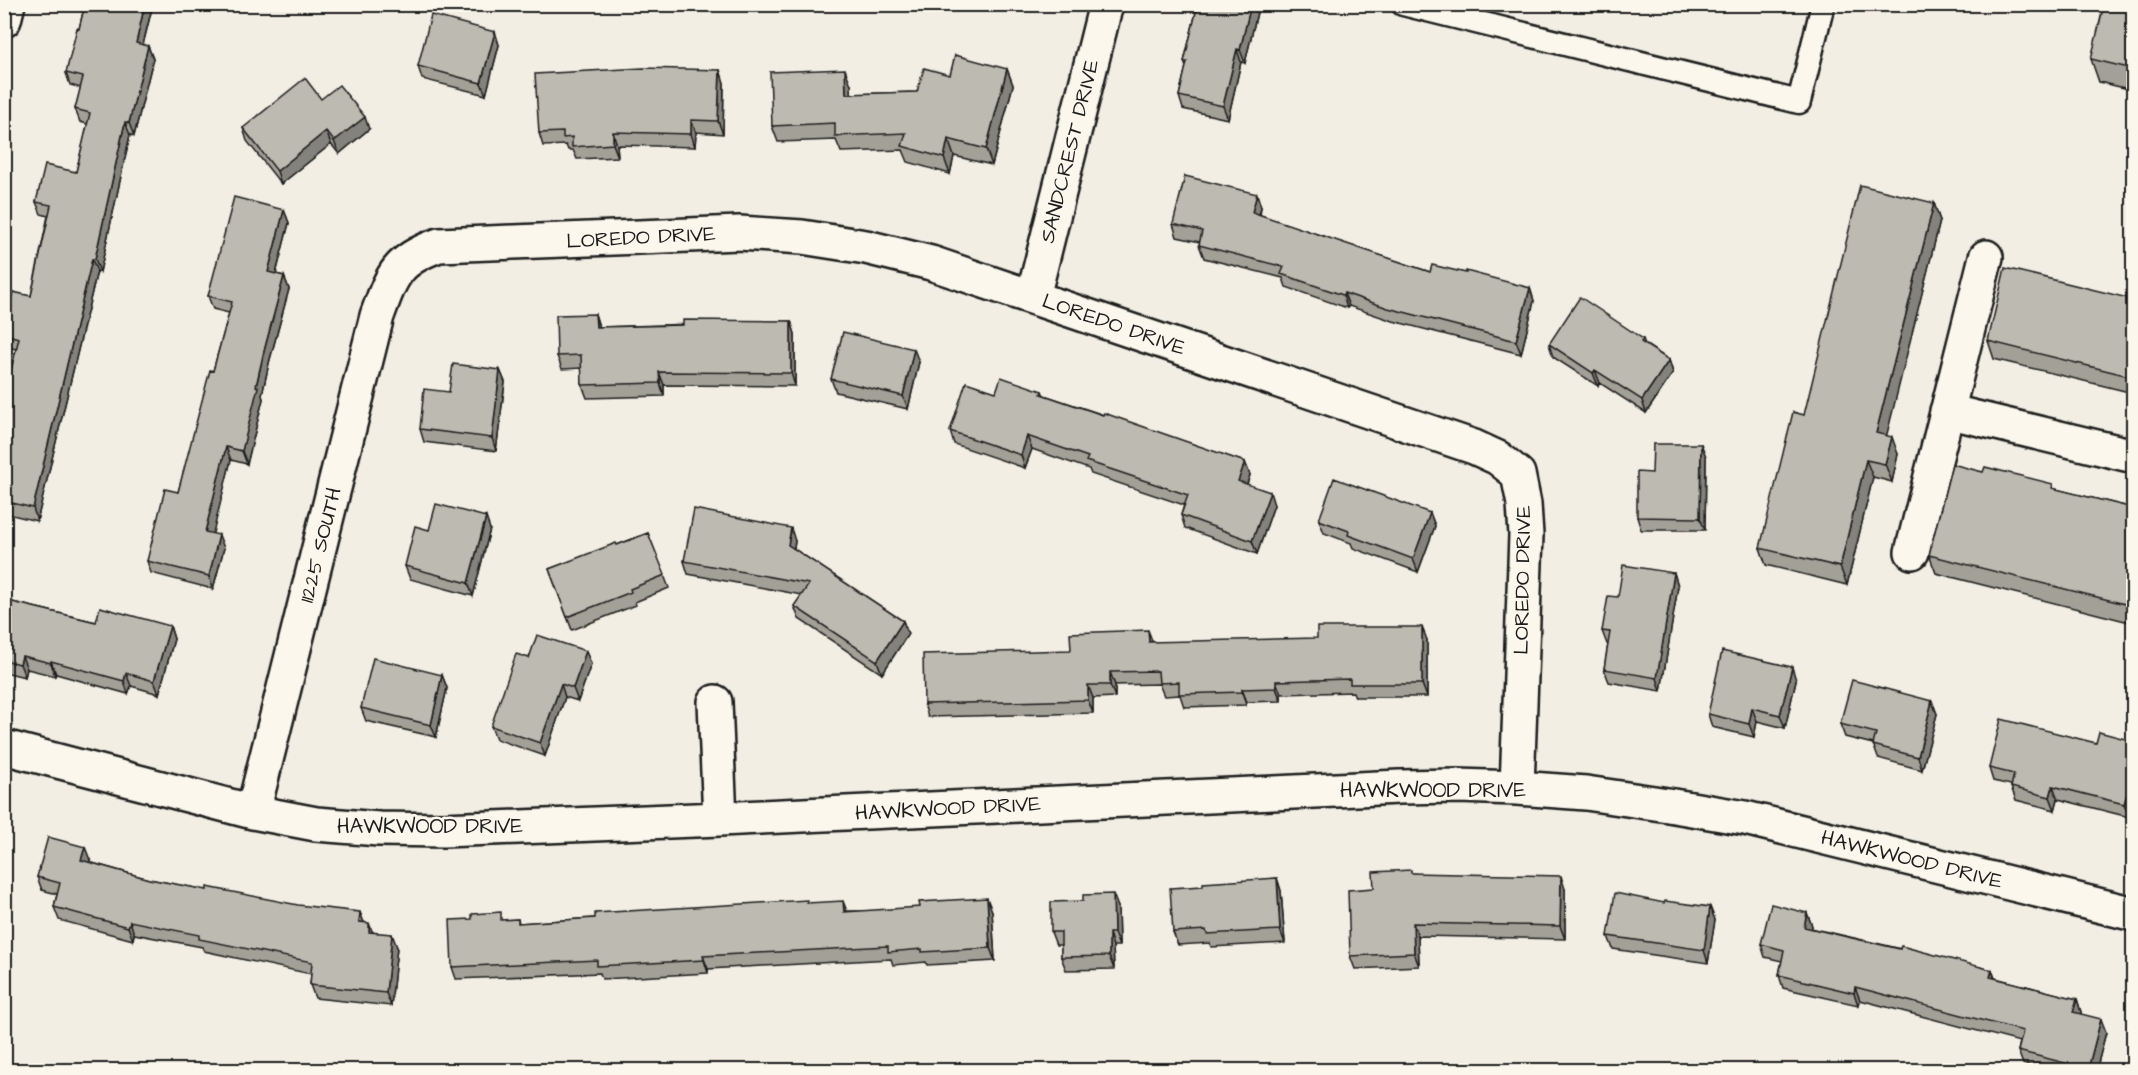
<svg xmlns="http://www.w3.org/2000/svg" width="2138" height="1075" font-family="'Architects Daughter',sans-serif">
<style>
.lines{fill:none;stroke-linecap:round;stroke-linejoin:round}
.lane-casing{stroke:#1c1c1c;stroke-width:27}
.street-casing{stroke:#1c1c1c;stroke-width:38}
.lane{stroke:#fbf7ec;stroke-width:22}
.street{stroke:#fbf7ec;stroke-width:33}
.wall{fill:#a3a098;stroke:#1c1c1c;stroke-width:1.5}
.shaded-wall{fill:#84827c;stroke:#1c1c1c;stroke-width:1.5}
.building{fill:#bdbab1;stroke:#1c1c1c;stroke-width:1.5}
.labels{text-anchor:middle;stroke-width:5;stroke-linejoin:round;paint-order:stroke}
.street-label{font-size:21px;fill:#1c1c1c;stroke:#fbf7ec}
</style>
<rect width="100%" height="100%" fill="#f2eee4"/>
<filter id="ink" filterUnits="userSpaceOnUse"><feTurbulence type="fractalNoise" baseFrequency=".0167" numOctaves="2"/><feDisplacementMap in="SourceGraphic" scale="12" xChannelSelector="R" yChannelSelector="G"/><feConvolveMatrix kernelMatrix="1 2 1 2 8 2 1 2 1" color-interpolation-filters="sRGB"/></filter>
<g filter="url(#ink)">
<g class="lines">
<defs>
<path id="lane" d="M1403 4 1799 102 1823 4"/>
<path id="street" d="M4 20 8 4
M1033 297 1106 4
M1947 411 2134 456
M1912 552 1986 257
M715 702 720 819
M4 747 253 812 316 824 379 829 443 830 720 819 1399 787 1458 786 1517 788 1586 793 1668 805 1745 818 2134 914
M253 812 377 316C392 275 396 260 439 245L739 233 802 237 866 247 931 263 1474 447 1498 458 1518 474 1524 504 1526 535 1517 788"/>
</defs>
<use href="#lane" class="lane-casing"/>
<use href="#street" class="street-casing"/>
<use href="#lane" class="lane"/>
<use href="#street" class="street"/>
</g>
<path class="wall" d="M85 4H153L143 45 148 46 153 59 134 136 130 135 100 272 97 271 37 521 4 513V398L16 349 8 347 4 338V328L31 296 48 216 41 214 36 202 76 172 88 124 80 122 75 109 81 88 70 85 66 73 79 29Z
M1198 4H1259L1245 63 1241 62 1228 119 1183 109 1179 96 1186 67 1184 62Z
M2133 4V90L2099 82 2091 59Z
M495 32 499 45 486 95 422 79 418 66Z
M1007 69 1013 85 992 165 954 156 950 174 908 162 903 150 841 152 836 140 778 142 772 126 851 85V94L917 92 950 75Z
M720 70 724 83 723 134 696 132 695 147 617 145 618 157 577 159 573 150H568L566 145 543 146 539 133Z
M243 128 369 129 339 154 331 144 281 184 247 141Z
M1934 203 1940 221 1886 435 1898 454 1892 482 1873 477 1847 585 1766 565 1760 548 1804 415Z
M1261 207 1260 215 1430 272 1466 273 1530 288 1534 301 1521 354 1393 321 1349 306 1347 308 1286 287 1283 278 1204 258 1199 245 1200 242 1177 237 1173 224Z
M284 210 289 223 276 274 284 276 289 289 269 363 262 395 263 399 247 464 231 460 212 534 224 548 213 589 151 573 147 561 178 492 213 371 229 313 213 309 208 296Z
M2132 299 2133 301V393L1994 359 1988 341Z
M595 314 599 327 791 321 795 334V386L664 385V396L587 398 582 385V368L562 369 557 356Z
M1643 339 1645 344 1669 360 1673 373 1646 413 1600 383 1598 386 1553 357 1549 344Z
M919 362 908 409 836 392 831 379Z
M500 370 505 382 496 451 424 442 420 429 449 392Z
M1042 391 1044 395 1245 462 1250 475 1247 484 1274 505 1257 554 1185 528 1181 515 1184 505 1091 474 1089 469 1032 449 1025 468 954 444 950 431 996 392Z
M1701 444 1706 457 1705 530H1641L1637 517 1652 473Z
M2055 489 2133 508V507V623L1936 573 1929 555Z
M1430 513 1435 526 1418 572 1353 548 1351 543 1324 533 1319 520Z
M490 529 473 596 410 579 405 566 429 530Z
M648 533 669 588 635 602 636 605 572 630 549 569 617 545Z
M795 541 794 549 903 621 908 634 882 674 799 619 794 606 802 595 688 574 684 561Z
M1674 573 1678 586 1661 691 1609 682 1604 669 1608 644H1607L1602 631 1618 597Z
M4 594 8 601 96 622 170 626 174 639 159 694 131 686 128 694 56 674 55 676 27 669 25 677 4 672Z
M1427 640V697H1355L1353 692 1281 694V701L1247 702 1246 705 1184 707 1180 695 1164 696 1159 684 1115 685V697L1093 698V713L928 717 924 704 1071 650 1153 642Z
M529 658 591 664 578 701 565 697 545 756 496 739 491 726Z
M442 675 447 688 436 737 366 721 361 708Z
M1796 680 1785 728 1757 721 1754 737 1712 727 1708 714Z
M1932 701 1937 714 1922 770 1878 758 1873 744 1845 737 1840 724Z
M2133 741V803L2129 817 2058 799 2055 810 2016 800 2011 787V785L1993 781 1989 768 2096 743Z
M90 860 89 862 149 879 364 922 373 932 397 947 391 1006 315 998 310 985 311 974 204 951 202 947 134 934 133 940 59 920 54 907 57 894 42 890 37 877Z
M1412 873 1565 889V939L1418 936 1419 966 1355 969 1350 956 1374 888Z
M1277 878 1281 891 1285 943 1211 947 1210 943 1178 945 1173 932 1203 886Z
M808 902 847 911H992L995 961 927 965 926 962 893 965 891 959 708 969V973L602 979 600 973 456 979 452 967 503 920 518 919 519 923 595 918Z
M1664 903 1710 907 1715 920 1708 963 1613 949 1608 936Z
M1118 907 1119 946H1113L1114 969 1066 970 1061 957V945H1056L1051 932Z
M1807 913 1812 926 1811 928 1992 970 1995 978 2077 999 2081 1012V1014L2106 1032 2096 1071H2049L2023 1064 2018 1051 2020 1042 1860 1000 1858 1005 1783 988 1779 975 1782 961 1765 957 1761 944Z"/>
<path class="shaded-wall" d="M145 4H153L140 56 136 43Z
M1251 4H1259L1245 63 1240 50Z
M495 32 499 45 486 95 481 83Z
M148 46 153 59 134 136 129 123Z
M1237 49 1241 62 1228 119 1223 106Z
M845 69 851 85 852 110 846 94Z
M1007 69 1013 85 992 165 986 149Z
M720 70 724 83 723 134 718 121Z
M365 117 369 129 339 154 334 141Z
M691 120 696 132 695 147 691 134Z
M125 122 130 135 100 272 95 259Z
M326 131 331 144 281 184 277 171Z
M613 132 617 145 618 157 613 144Z
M948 139 954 156 950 174 944 158Z
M1257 194 1261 207 1257 225 1252 212Z
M1934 203 1940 221 1883 450 1876 433Z
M284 210 289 223 273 285 268 272Z
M92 259 97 271 37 521 33 508Z
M284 276 289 289 269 363 262 395 263 399 247 464 242 451 264 351Z
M1530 288 1534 301 1521 354 1516 341Z
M1344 293 1349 306 1347 308 1343 295Z
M595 314 599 327H596Z
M791 321 795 334V386L791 373Z
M914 349 919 362 908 409 903 396Z
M1669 360 1673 373 1646 413 1642 400Z
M500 370 505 382 496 451 492 438Z
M1595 370 1600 383 1598 386 1593 373Z
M659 372 664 385V396L660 383Z
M1027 436 1032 449 1025 468 1021 455Z
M1892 437 1898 454 1892 482 1885 464Z
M1701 444 1706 457 1705 530 1700 518Z
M226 447 231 460 210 545 205 532Z
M1866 460 1873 477 1847 585 1840 567Z
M1245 462 1250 475 1243 494 1238 481Z
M1270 492 1274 505 1257 554 1252 541Z
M1430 513 1435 526 1418 572 1413 559Z
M486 517 490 529 473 596 468 583Z
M791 528 795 541 792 558 788 545Z
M219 535 224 548 213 589 209 576Z
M1674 573 1678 586 1661 691 1657 678Z
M903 621 908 634 882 674 877 661Z
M170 626 174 639 159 694 154 681Z
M1422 627 1427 640V697L1422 684Z
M1148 630 1153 643 1149 642Z
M586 651 591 664 578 701 573 688Z
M22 656 27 669 25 677 20 664Z
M51 661 56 674 55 676 51 663Z
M1792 667 1796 680 1785 728 1780 715Z
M1110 672 1115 685V697L1110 685Z
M126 673 131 686 128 694 124 681Z
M442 675 447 688 436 737 431 725Z
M1276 681 1281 694V701L1276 688Z
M561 684 565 697 545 756 540 743Z
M1088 685 1093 698V713L1088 700Z
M1242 689 1247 702 1246 705 1242 692Z
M1932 701 1937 714 1922 770 1918 757Z
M1752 708 1757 721 1754 737 1749 724Z
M2053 786 2058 799 2055 810 2050 797Z
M2128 790 2133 803 2129 817 2124 804Z
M85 847 90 860 86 873 81 860Z
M1561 876 1565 889V939L1560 926Z
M1277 878 1281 891 1285 943 1280 930Z
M1113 894 1118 907 1119 946 1114 933Z
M987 898 992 911 995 961 990 948Z
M843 901 848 914 844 912Z
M1710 907 1715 920 1708 963 1704 950Z
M360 912 365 925 359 922Z
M1807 913 1812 926 1809 939 1804 927Z
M130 921 134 934 133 940 128 927Z
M369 923 374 936 369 932Z
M1413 923 1418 936 1419 966 1414 953Z
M1109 933 1113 946 1114 969 1109 956Z
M392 934 397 947 391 1006 386 993Z
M703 956 708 969V973L704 960Z
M1992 970 1996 983 1990 977Z
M1855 987 1860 1000 1858 1005 1854 993Z
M2077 999 2081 1012 2078 1025 2073 1012Z
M2101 1019 2106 1032 2096 1071H2089L2088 1069Z"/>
<path class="building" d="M85 4H145L136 43 148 46 129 123 125 122 95 259H92L33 508 4 501V398L19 338 4 334V328L13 292 31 296 51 205 36 202 45 165 76 172 90 113 75 109 83 77 66 73 77 28 79 29Z
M1198 4H1251L1240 50 1237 49 1223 106 1179 96 1187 62H1184Z
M2104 4H2133V69L2091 59Z
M431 15 495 32 481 83 418 66Z
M955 55 1007 69 986 149 948 139 944 158 902 146 906 133 835 136V123L772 126 770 72 845 69 846 94 917 92 924 68 950 75Z
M643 68 720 70 718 121 691 120V134L613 132V144L572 147V137L563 138V132L539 133 535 74Z
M305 78 321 99 339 85 365 117 334 141 326 131 277 171 243 128Z
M1185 176 1257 194 1252 212 1430 272 1432 265 1466 273V271L1530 288 1516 341 1388 308 1344 293 1343 295 1281 274 1284 267 1199 245 1202 231 1173 224Z
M1860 185 1934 203 1876 433 1892 437 1885 464 1866 460 1840 567 1760 548 1793 412 1804 415Z
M234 197 284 210 268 272 284 276 264 351 256 386 258 387 242 451 226 447 205 532 219 535 209 576 147 561 165 489 178 492 210 370 213 371 232 302 208 296Z
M2005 268 2132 299V300L2133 301V377L1988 341Z
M1580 297 1643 339 1641 342 1669 360 1642 400 1595 370 1593 373 1549 344Z
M595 314 596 327 683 325V320L791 321V373L659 372 660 383 582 385 581 355 557 356 556 315Z
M843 332 914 349 903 396 831 379Z
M453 364 500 370 492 438 420 429 424 389 449 392Z
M1001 377 1042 391 1041 394 1103 415 1104 413 1245 462 1238 481 1270 492 1252 541 1181 515 1188 495 1086 461 1088 457 1027 436 1021 455 950 431 966 382 996 392Z
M1653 444H1701L1700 518 1637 517V472L1652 473Z
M1952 464 1983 472 1985 467 2053 484 2052 488 2133 508V507V606L1929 555Z
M1334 478 1430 513 1413 559 1348 535 1349 531 1319 520Z
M436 504 486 517 468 583 405 566 415 526 429 530Z
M694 509 791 528 788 545 903 621 877 661 794 606 809 584 684 561Z
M648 533 665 575 630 589 631 592 567 617 549 569 616 543 617 545Z
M1623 565 1674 573 1657 678 1604 669 1610 632 1602 631 1608 596 1618 597Z
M4 600 96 622 100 607 170 626 154 681 126 673 124 681 51 661V663L22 656 20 664 4 660Z
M1317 627H1422V684H1350V679L1276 681V688L1242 689V692L1179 694V682L1159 683 1158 671 1110 672V685H1088V700L924 704 923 654 1071 650 1070 633 1148 630 1149 642 1317 638Z
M537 635 586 651 573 688 561 684 540 743 491 726 516 654 529 658Z
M1722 651 1792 667 1780 715 1752 708 1749 724 1708 714Z
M373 658 442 675 431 725 361 708Z
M1852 680 1932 701 1918 757 1873 745 1876 733 1840 724Z
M2001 719 2096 743 2099 732 2133 741V791L2128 790 2124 804 2053 786 2050 797 2011 787 2014 774 1989 768Z
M48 837 85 847 81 860 149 879 207 890V887L298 905 360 912 359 922 369 923V932L392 934 386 993 310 985 312 962 199 939V935L130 921 128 927 54 907 60 883 37 877Z
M1411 870V873L1561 876 1560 926 1413 923 1414 953 1350 956 1348 890 1374 888 1373 872Z
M1277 878 1280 930 1207 934 1206 930 1173 932 1170 888 1203 886V883Z
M1615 893 1664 903 1665 901 1710 907 1704 950 1608 936Z
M1113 894 1114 933H1109V956L1061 957V932H1051V902L1083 901V895Z
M987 898 990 948 922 952V949L888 952V946L703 956 704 960 597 966V960L452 967 450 920 472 919V914L501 912V920L518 919V923L595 918V913L807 900V903L843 901 844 912 920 907 919 902Z
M1771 904 1807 913 1804 927 1900 949 1901 946 1992 970 1990 977 2077 999 2073 1012 2101 1019 2088 1069 2018 1051 2023 1031 1855 987 1854 993 1779 975 1784 950 1761 944Z"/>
</g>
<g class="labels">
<g class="street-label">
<text transform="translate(1069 151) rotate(-76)" y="7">SANDCREST DRIVE</text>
<text transform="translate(641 237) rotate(-3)" y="7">LOREDO DRIVE</text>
<text transform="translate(1114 324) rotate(19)" y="7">LOREDO DRIVE</text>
<text transform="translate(320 545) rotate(-76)" y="7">11225 SOUTH</text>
<text transform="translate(1522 580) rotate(-89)" y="7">LOREDO DRIVE</text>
<text x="1433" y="797">HAWKWOOD DRIVE</text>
<text transform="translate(948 808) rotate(-3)" y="7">HAWKWOOD DRIVE</text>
<text x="430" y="833">HAWKWOOD DRIVE</text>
<text transform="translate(1912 859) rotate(14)" y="7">HAWKWOOD DRIVE</text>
</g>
</g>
<rect width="2138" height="1075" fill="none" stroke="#fbf7ec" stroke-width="24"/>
<rect x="12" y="12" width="2114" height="1051" fill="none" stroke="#1c1c1c" stroke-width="2" filter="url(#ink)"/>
</svg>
